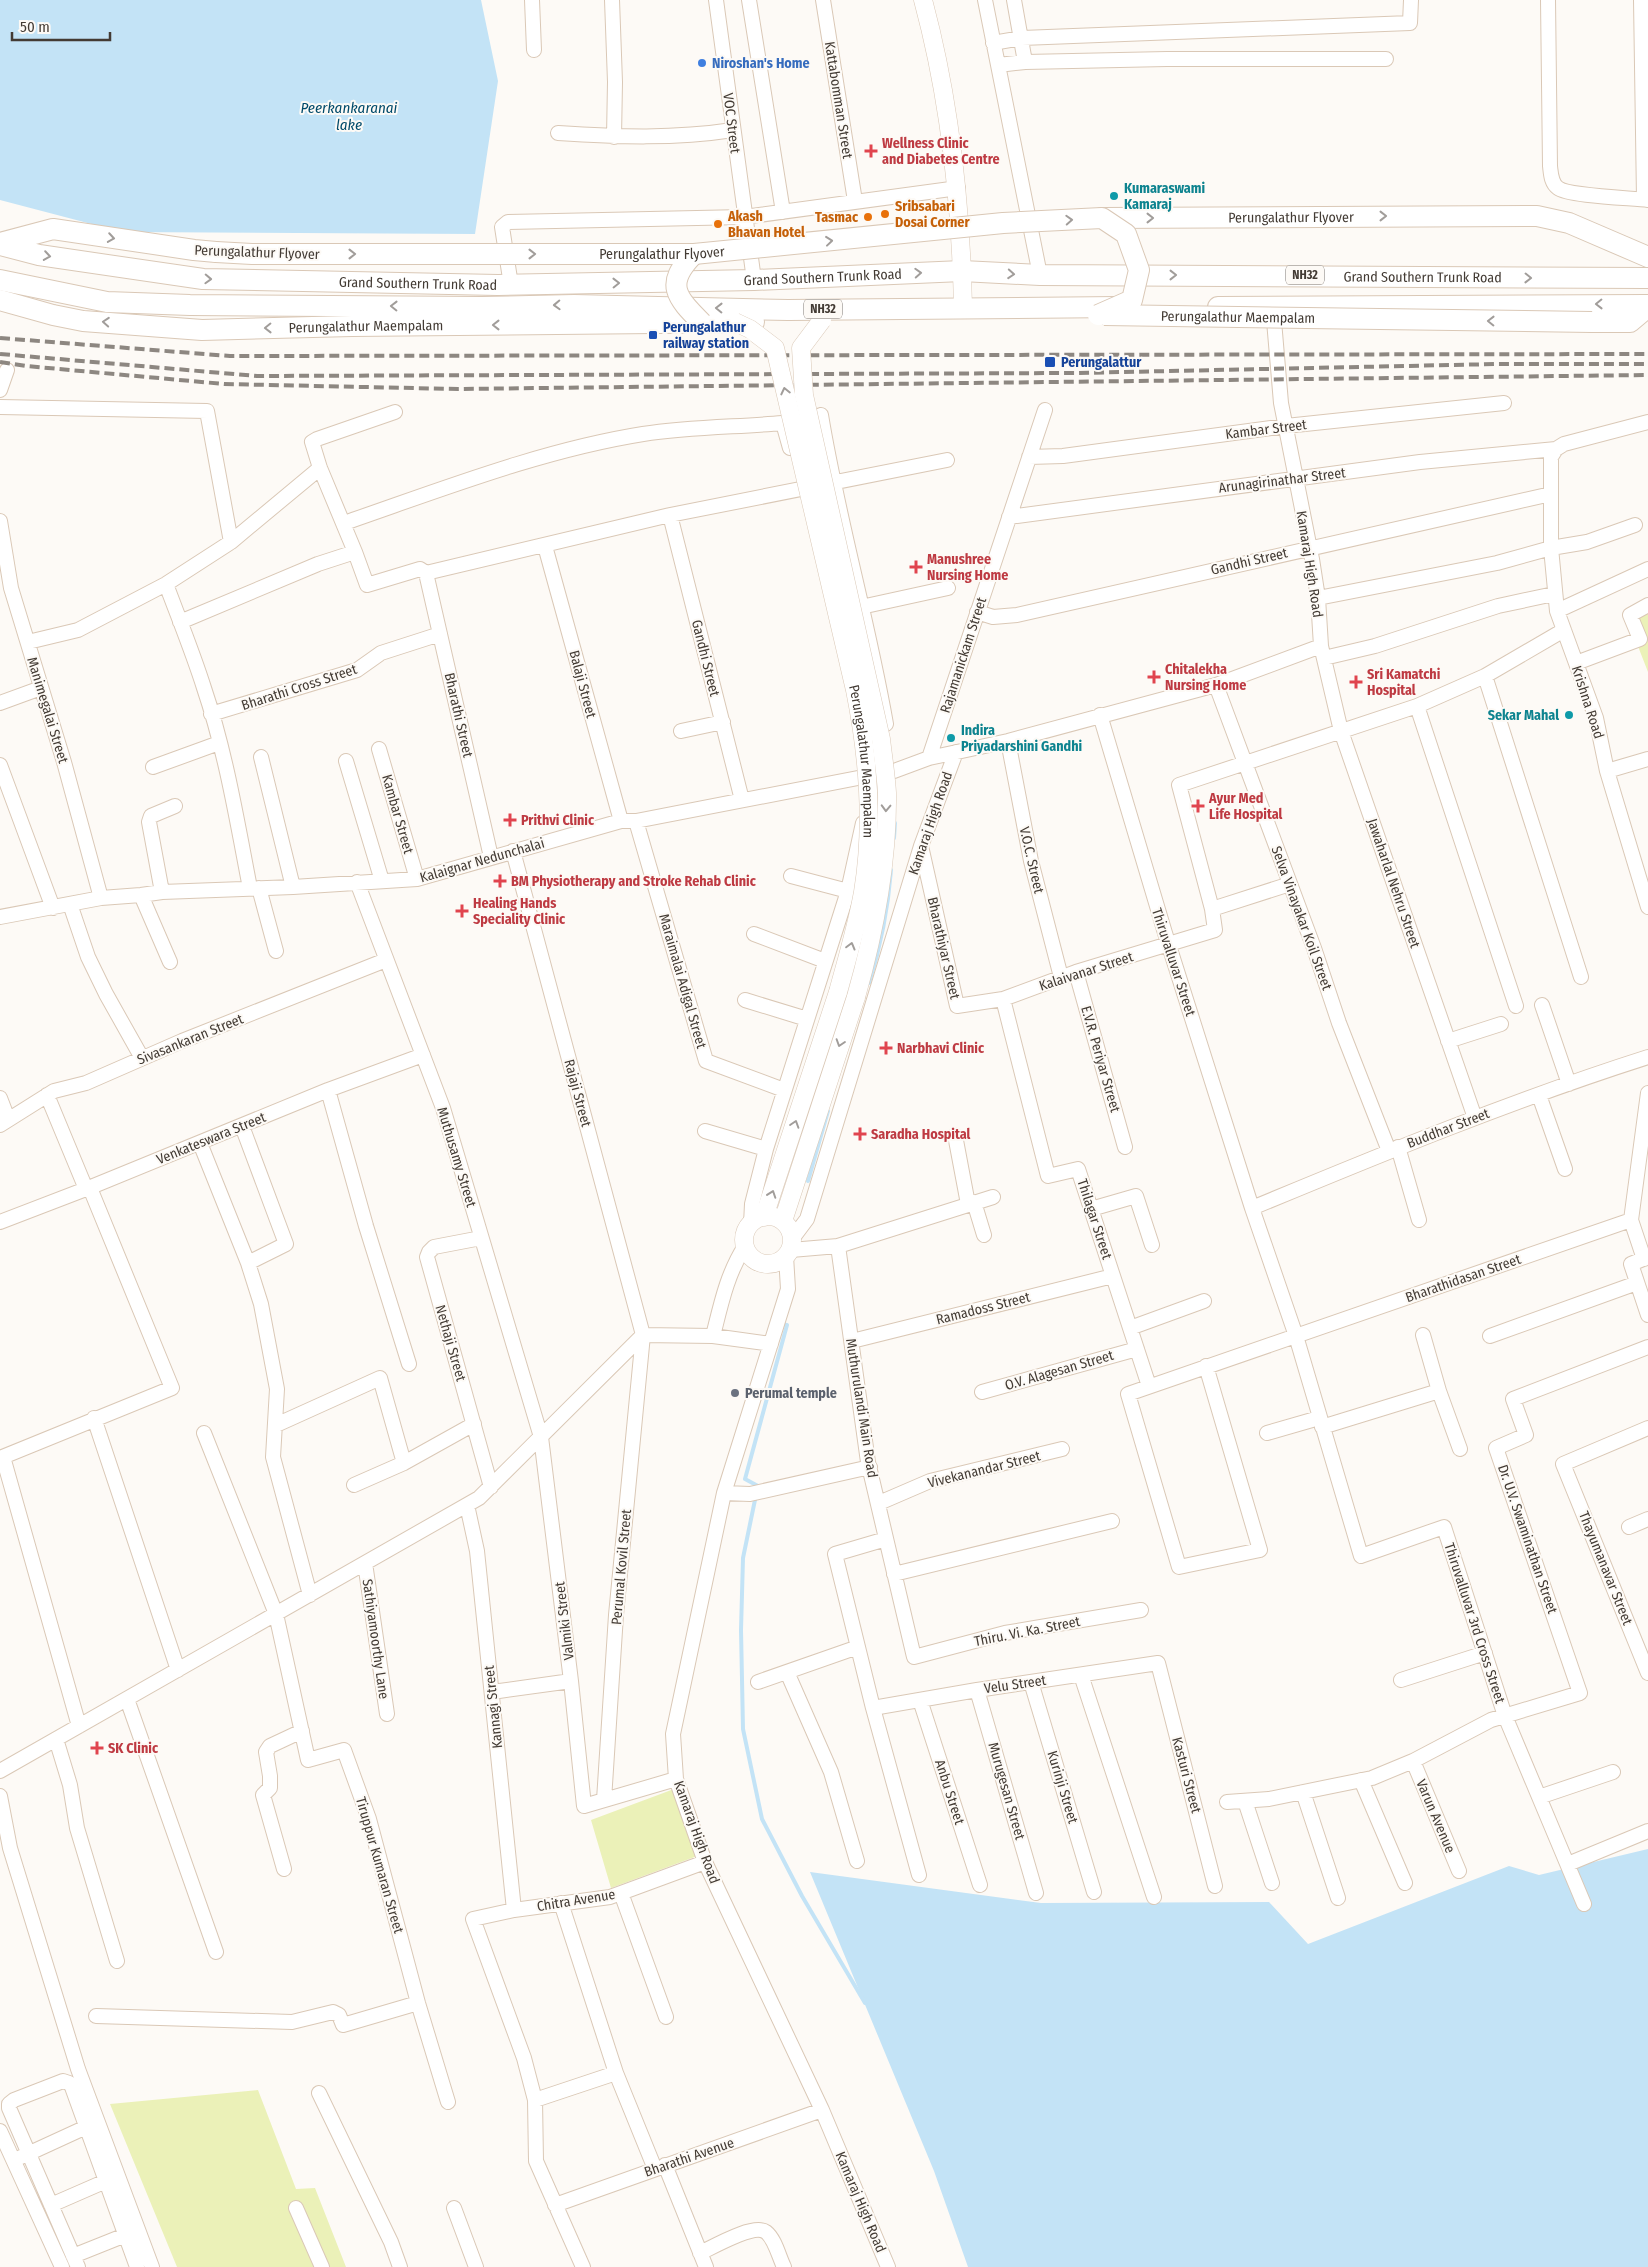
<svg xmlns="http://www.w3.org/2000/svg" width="1648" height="2267" font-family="'Fira Sans Condensed',sans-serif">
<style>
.green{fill:#ebf1b8}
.water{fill:#c3e3f6}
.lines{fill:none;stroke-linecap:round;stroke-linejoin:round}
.stream{stroke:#c3e3f6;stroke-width:4}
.minor-casing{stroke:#dac8b6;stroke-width:16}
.major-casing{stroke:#dac8b6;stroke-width:19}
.highway-casing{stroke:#dac8b6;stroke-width:22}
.minor{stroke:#fff;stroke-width:14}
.major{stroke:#fff;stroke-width:18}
.highway{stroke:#fff;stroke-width:20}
.rail{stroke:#8d8781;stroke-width:4;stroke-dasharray:10 5;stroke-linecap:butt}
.major-bridge-casing{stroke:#dac8b6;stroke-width:19;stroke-linecap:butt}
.highway-bridge-casing{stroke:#dac8b6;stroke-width:22;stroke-linecap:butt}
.major-bridge{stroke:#fff;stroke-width:18}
.highway-bridge{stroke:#fff;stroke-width:20}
.oneway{stroke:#a19d9a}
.shop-dot{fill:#3f7fe0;stroke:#fdfaf6;stroke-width:2}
.health-dot{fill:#e0444e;stroke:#fdfaf6;stroke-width:2}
.culture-dot{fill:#0f9aa8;stroke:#fdfaf6;stroke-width:2}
.food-dot{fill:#e8710a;stroke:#fdfaf6;stroke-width:2}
.transit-dot{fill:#1a4fb4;stroke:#fdfaf6;stroke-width:2}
.worship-dot{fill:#6b7280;stroke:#fdfaf6;stroke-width:2}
.labels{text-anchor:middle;stroke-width:4;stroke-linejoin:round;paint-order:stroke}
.shield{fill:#fdfaf6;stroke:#7b746e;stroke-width:1}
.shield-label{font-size:12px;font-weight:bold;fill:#433b34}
.shop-label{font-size:14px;font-weight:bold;fill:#366cbe;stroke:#fdfaf6;text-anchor:start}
.street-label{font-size:14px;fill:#433b34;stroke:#fdfaf6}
.health-label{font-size:14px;font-weight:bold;fill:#be3a42;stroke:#fdfaf6;text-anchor:start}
.culture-label{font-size:14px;font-weight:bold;fill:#0d838f;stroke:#fdfaf6;text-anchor:start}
.food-label{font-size:14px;font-weight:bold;fill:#c56008;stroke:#fdfaf6;text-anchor:start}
.transit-label{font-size:14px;font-weight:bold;fill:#164399;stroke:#fdfaf6;text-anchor:start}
.worship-label{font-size:14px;font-weight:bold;fill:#5b616d;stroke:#fdfaf6;text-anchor:start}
.water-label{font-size:15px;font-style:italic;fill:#004a6a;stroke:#fdfaf6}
</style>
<rect width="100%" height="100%" fill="#fdfaf6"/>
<path class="green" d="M1648 603V672L1634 636V610Z
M674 1789 700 1855 611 1888 591 1820Z
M258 2090 296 2189 315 2188 346 2267H177L110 2104Z"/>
<path class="water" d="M0 0H481L498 81 475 234 122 232 0 200Z
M1648 1849V2267H968L934 2171 810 1872 1041 1903 1269 1902 1308 1944 1509 1866 1539 1875Z"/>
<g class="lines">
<path class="stream" d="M894 838 895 823
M869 983C881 945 888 909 891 870
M808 1181 828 1111
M757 1488 758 1486 745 1479 787 1325 781 1324
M756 1495 743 1558 741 1630 743 1729 762 1819 802 1896 865 2003"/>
<defs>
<path id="minor" d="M532 0 534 50
M612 0 615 82 614 137
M716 0 754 280
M749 0 783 212
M823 0 855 201
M985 0 1040 275
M1014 0 1025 62
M1548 0 1550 166C1551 174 1551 183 1558 188 1568 196 1632 198 1648 200
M1641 0 1644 199
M993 43 1022 38 1410 23 1411 0
M998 65 1025 62 1167 59H1386
M558 133C619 137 674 139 733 130
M511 285 502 227 508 222 744 217 958 188
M0 390 7 370
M0 407 207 411 231 542
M821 415C838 519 868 620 886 724
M1648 422 1564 444 1556 449 1551 457V548L1557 611 1596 718 1607 771 1648 907
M1029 457 1063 456 1286 426 1504 403
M670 515 742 800
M1009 517 1420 462 1556 449
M0 521 11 588 64 762 101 898
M344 523C440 490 542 450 643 434 689 427 737 427 783 423L790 448
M545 546 621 821
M355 552 367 585 420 569 426 573
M426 573 670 515 947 460
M426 573 491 857
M166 584C179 619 193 653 204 688 226 753 237 821 250 888
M1318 598 1497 563 1551 548 1587 542 1635 525
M861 607 948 588
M1557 611 1648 569
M977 612 993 617 1017 615 1551 494
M180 622 318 564 355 552 320 468 312 442 317 439 395 412
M28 642 78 630 166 584 231 542 320 468
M1321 646 1341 731 1475 1118
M1324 658 1375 646 1498 606 1554 594
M1576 663 1640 639 1630 615 1648 605
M1485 676 1581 977
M1216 685 1314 948 1339 1023 1389 1151
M0 703 41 688
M1417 706 1516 1006
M211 714 357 670 381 653 440 634
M1100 715 1165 933 1252 1208 1296 1336 1361 1556 1444 1527 1505 1716 1584 1904
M681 731 723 722
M1008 741 1031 861 1061 977
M379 749 417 879
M261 757 293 887
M929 758 1045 410
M346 761 382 881
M0 765 53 908
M153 767 219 743
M1607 771 1648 759
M636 821 706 1061 784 1090
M921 846 957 1006 1003 999 1076 972 1215 930 1212 909 1179 785 1417 706 1485 676 1564 630
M513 851 643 1335 616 1615 604 1800
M791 876 848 891
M357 882 443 1108 541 1437 571 1681 584 1806 676 1779
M259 888 276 951
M162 892 149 822 151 816 175 806
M141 895 170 962
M70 904 88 957 106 994 142 1058
M1212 909 1290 884
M0 917 101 898 141 895 162 892 293 887 417 879 621 821H636L894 771 929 758 1008 741 1216 685 1321 646 1318 598 1312 559 1281 403 1273 309
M754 934 825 961
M1076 972 1125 1147
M1003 999 1048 1176 1078 1169 1149 1386
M745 1000 807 1019
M1542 1005 1569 1084
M1448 1041 1501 1024
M328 1090 366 1226 409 1364
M47 1095 86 1189
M1539 1095 1565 1169
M0 1098 8 1119
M0 1125 54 1091 86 1083 182 1041 386 960
M242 1126 286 1244 248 1263
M705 1131 766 1149
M955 1135 968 1204
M200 1143 248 1263 261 1304 277 1389 273 1457 310 1595
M1398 1147 1419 1220
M974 1202 984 1235
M1252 1208C1382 1154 1513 1100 1648 1057
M1091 1209 1136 1196 1152 1245
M0 1222 86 1189 328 1090 423 1055
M751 1224 752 1204 766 1149 848 891 863 823
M481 1238 434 1247 429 1252 427 1257 491 1487
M792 1239 807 1219 921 846 956 752
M838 1246 868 1462 914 1657 1005 1633 1141 1610
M791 1250 838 1246 993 1197
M786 1256 788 1289 724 1493 673 1734 676 1779 705 1862 822 2110 888 2267
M1648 1257 1631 1264 1648 1315
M1644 1259 1631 1220 1648 1093
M1130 1328 1204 1301
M1423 1335 1439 1391 1460 1449
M713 1336C721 1304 727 1274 745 1246
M1490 1336 1637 1283
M852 1341 1113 1276
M1206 1366 1260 1550 1179 1567 1128 1394 1631 1220
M982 1392 1137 1349
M94 1418 178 1670
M276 1425 380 1378 404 1463 474 1424
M1322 1427 1439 1391
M1648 1428 1563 1464 1648 1673
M204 1433 276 1614 308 1760 344 1750 369 1819 418 2003 448 2102
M1267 1433 1319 1418
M3 1457 79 1726
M0 1458 172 1388 90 1188
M354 1485 404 1463
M724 1493 750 1494 870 1467
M879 1503 930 1481 1062 1449
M467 1505 477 1551 514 1910
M1629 1527 1648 1519
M886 1539 835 1554 873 1708 919 1875
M365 1563 387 1714
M894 1574 1112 1521
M787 1672 831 1772 857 1861
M1081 1675 1154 1897
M1401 1680 1485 1653
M758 1682 858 1647
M1031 1682 1094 1892
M977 1690 1036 1893
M492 1692 571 1681
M127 1699 216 1952
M920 1700 980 1885
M873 1708 977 1690 1158 1663 1215 1886
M56 1739 70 1785 77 1828 117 1961
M1413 1761 1459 1871
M0 1771 479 1498 643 1335 713 1336 771 1344
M1361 1780 1405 1883
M1303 1792 1338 1898
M0 1796 10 1848 78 2069 152 2267
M1539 1797 1613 1772
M1245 1801 1272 1883
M1227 1802 1269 1799 1372 1778 1413 1761 1491 1720 1580 1693 1496 1448 1526 1435 1513 1399 1648 1347
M1568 1864 1648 1831
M284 1869 263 1795 270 1788V1776L266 1752 270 1746 302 1731
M621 1893 666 2017
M561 1903 616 2073 655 2169
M96 2016 292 2022 333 2012 339 2015 343 2025 418 2003
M319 2093 391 2242 400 2267
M535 2100 616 2073
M0 2131 62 2267
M21 2157 95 2123
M665 2165 706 2267
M51 2205 106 2181
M555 2205 822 2110
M296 2208 322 2267
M454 2208 476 2267
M700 2253C713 2247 754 2223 766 2232 775 2239 779 2257 784 2267
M73 2256 133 2232
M78 2267 9 2108V2104L14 2100 63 2081 69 2083 72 2087 137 2267
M583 2267 536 2161 535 2100 524 2058 473 1919 514 1910 610 1897 705 1862"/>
<path id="major" d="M923 0C950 100 961 204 963 308
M744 1240a24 24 0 1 1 48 0a24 24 0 1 1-48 0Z
M764 1217 838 992
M783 1221 856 997"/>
<g id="highway">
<path id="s1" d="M1102 218 1537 216 1569 223 1648 257"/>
<path d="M0 243 53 229 194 250 216 252"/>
<path id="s2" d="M0 245 39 255 203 279 498 285 754 280 962 271 1040 275 1648 278"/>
<path d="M0 280 107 302 190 305 482 307 574 305 788 310 1119 307"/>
<path id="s3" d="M0 300 53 315 83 321 202 330 352 326 754 322"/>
<path d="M1218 307 1648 305"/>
<path d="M1592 322H1630L1648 307"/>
</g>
</defs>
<use href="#minor" class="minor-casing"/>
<use href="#major" class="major-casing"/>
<use href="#highway" class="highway-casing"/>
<use href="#minor" class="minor"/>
<use href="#major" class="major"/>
<use href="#highway" class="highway"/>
<path class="rail" d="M0 338 230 356 1648 354
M0 354 257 376 1077 373 1498 364H1648
M0 362 26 366 224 384 458 389 1648 375"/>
<defs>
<g id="major-bridge">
<path d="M822 320 801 348 804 395 881 739C883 757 886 775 887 793 888 863 875 930 856 997"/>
<path id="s4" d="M735 322 750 329 775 348 855 690C868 755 874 825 863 892 857 926 847 959 838 992"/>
</g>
<g id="highway-bridge">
<path id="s5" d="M216 252 252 254H694L1003 223 1102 218 1126 234 1139 270 1132 300 1098 315"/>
<path d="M694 254C664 284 676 297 702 323"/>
<path id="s6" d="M1104 315 1592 322"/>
</g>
</defs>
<use href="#major-bridge" class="major-bridge-casing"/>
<use href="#highway-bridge" class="highway-bridge-casing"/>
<use href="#major-bridge" class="major-bridge"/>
<use href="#highway-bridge" class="highway-bridge"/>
</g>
<defs><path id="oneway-chevron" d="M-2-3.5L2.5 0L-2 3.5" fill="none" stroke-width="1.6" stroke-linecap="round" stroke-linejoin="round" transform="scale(1.25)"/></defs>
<g class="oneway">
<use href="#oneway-chevron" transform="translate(1383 216)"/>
<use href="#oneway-chevron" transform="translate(1150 218)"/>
<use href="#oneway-chevron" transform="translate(1069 220) rotate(-3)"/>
<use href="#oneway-chevron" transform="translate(111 238) rotate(9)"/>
<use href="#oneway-chevron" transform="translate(829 241) rotate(-6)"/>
<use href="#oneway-chevron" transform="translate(352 254)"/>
<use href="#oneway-chevron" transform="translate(532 254)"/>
<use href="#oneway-chevron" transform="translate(47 256) rotate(9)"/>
<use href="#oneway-chevron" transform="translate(918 273) rotate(-3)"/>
<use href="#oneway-chevron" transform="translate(1011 274) rotate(4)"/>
<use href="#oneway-chevron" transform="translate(1173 275)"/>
<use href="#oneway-chevron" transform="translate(1528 278) rotate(1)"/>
<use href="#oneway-chevron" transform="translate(208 279) rotate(2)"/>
<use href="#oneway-chevron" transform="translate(616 283) rotate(-1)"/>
<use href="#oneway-chevron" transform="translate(1599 304) rotate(179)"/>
<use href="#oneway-chevron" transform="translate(557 305) rotate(178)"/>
<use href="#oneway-chevron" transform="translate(394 306) rotate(-179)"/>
<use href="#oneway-chevron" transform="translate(719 308) rotate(-179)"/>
<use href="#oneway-chevron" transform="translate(1491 321) rotate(-179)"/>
<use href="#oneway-chevron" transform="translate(106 322) rotate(-176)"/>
<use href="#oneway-chevron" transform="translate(496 325) rotate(180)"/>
<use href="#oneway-chevron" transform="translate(268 328) rotate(179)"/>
<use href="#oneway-chevron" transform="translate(785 391) rotate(-103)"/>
<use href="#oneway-chevron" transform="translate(886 808) rotate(92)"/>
<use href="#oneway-chevron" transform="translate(851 946) rotate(-75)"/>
<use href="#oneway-chevron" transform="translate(840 1043) rotate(108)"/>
<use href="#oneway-chevron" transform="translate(795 1124) rotate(-72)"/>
<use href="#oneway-chevron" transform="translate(772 1194) rotate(-71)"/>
</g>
<circle class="shop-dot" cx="702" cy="63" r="5"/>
<g class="health-dot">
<path d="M868.5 143.5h5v5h5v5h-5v5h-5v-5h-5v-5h5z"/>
<path d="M913.5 559.5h5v5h5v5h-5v5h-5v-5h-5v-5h5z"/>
<path d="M1151.5 669.5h5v5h5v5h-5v5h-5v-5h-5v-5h5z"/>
<path d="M1353.5 674.5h5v5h5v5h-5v5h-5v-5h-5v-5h5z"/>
<path d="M1195.5 798.5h5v5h5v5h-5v5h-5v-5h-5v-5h5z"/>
<path d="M507.5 812.5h5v5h5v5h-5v5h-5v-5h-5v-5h5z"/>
<path d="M497.5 873.5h5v5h5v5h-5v5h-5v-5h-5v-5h5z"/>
<path d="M459.5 903.5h5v5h5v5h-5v5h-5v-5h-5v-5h5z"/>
<path d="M883.5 1040.5h5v5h5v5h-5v5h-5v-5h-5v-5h5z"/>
<path d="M857.5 1126.5h5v5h5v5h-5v5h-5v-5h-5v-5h5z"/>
<path d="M94.5 1740.5h5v5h5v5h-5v5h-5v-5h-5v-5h5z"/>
</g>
<g class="culture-dot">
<circle cx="1114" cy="196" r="5"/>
<circle cx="1569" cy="715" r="5"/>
<circle cx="951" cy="738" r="5"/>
</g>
<g class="food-dot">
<circle cx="885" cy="214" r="5"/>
<circle cx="868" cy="217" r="5"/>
<circle cx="718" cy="224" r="5"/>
</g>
<g class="transit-dot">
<rect x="648" y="330" width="10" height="10" rx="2.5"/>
<rect x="1044" y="356" width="12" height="12" rx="2.5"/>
</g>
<circle class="worship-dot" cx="735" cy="1393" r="5"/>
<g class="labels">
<g class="shield">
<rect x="1286" y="265.5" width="38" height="19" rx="4"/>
<rect x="804" y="299.5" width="38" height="19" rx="4"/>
</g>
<g class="shield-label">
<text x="1305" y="279">NH32</text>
<text x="823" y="313">NH32</text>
</g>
<g class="shop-label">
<text x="712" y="68">Niroshan's Home</text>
</g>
<g class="street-label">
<text transform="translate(839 100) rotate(81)" y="5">Kattabomman Street</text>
<text transform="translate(732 123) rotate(83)" y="5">VOC Street</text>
<text dy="5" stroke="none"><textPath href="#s1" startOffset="189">Perungalathur Flyover</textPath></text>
<text transform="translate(257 252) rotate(2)" y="5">Perungalathur Flyover</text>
<text dy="5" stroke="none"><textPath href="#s5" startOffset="446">Perungalathur Flyover</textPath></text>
<text dy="5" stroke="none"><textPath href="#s2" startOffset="1426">Grand Southern Trunk Road</textPath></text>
<text dy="5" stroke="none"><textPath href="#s2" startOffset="826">Grand Southern Trunk Road</textPath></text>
<text dy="5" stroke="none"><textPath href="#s2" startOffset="421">Grand Southern Trunk Road</textPath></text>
<text dy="5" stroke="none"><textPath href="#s6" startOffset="134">Perungalathur Maempalam</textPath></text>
<text dy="5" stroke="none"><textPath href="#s3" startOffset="369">Perungalathur Maempalam</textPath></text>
<text transform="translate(1266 429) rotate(-7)" y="5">Kambar Street</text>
<text transform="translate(1282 480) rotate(-7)" y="5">Arunagirinathar Street</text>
<text transform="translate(1249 561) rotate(-13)" y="5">Gandhi Street</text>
<text transform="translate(1310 564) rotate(81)" y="5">Kamaraj High Road</text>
<text transform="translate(963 655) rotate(-72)" y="5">Rajamanickam Street</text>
<text transform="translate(706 658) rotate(76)" y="5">Gandhi Street</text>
<text transform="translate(583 684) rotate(75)" y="5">Balaji Street</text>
<text transform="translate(299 687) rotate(-18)" y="5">Bharathi Cross Street</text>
<text transform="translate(1588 702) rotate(72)" y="5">Krishna Road</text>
<text transform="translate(48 710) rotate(73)" y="5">Manimegalai Street</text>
<text transform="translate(459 715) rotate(77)" y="5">Bharathi Street</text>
<text dy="5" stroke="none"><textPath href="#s4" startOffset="471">Perungalathur Maempalam</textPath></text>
<text transform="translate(398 814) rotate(74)" y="5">Kambar Street</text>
<text transform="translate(930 823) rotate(-71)" y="5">Kamaraj High Road</text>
<text transform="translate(482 860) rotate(-16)" y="5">Kalaignar Nedunchalai</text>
<text transform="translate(1032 860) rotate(77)" y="5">V.O.C. Street</text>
<text transform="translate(1394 883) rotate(71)" y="5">Jawaharlal Nehru Street</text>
<text transform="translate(1302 918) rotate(70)" y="5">Selva Vinayakar Koil Street</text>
<text transform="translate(944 948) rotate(77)" y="5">Bharathiyar Street</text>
<text transform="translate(1174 962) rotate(72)" y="5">Thiruvalluvar Street</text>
<text transform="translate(1086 971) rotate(-18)" y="5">Kalaivanar Street</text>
<text transform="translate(683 981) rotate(74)" y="5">Maraimalai Adigal Street</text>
<text transform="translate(190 1039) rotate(-22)" y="5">Sivasankaran Street</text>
<text transform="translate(1101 1059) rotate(74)" y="5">E.V.R. Periyar Street</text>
<text transform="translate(578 1093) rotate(75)" y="5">Rajaji Street</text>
<text transform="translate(1448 1128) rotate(-21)" y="5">Buddhar Street</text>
<text transform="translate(211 1138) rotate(-22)" y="5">Venkateswara Street</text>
<text transform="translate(457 1157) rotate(73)" y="5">Muthusamy Street</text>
<text transform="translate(1095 1219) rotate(72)" y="5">Thilagar Street</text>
<text transform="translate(1463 1278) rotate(-19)" y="5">Bharathidasan Street</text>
<text transform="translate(983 1308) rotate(-14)" y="5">Ramadoss Street</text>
<text transform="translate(451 1343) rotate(74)" y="5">Nethaji Street</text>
<text transform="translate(1059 1370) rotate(-16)" y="5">O.V. Alagesan Street</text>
<text transform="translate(862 1408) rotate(81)" y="5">Muthurulandi Main Road</text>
<text transform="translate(984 1469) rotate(-14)" y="5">Vivekanandar Street</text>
<text transform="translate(1528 1539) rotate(71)" y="5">Dr. U.V. Swaminathan Street</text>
<text transform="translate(621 1567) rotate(-85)" y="5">Perumal Kovil Street</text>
<text transform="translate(1606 1568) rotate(68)" y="5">Thayumanavar Street</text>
<text transform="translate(564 1621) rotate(-97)" y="5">Valmiki Street</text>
<text transform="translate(1475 1623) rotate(72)" y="5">Thiruvalluvar 3rd Cross Street</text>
<text transform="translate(1027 1631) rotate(-11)" y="5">Thiru. Vi. Ka. Street</text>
<text transform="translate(376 1639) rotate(82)" y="5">Sathiyamoorthy Lane</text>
<text transform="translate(1015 1684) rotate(-8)" y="5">Velu Street</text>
<text transform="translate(493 1707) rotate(-96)" y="5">Kannagi Street</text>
<text transform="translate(1187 1775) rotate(75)" y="5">Kasturi Street</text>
<text transform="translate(1063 1787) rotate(73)" y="5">Kurinji Street</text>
<text transform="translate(1007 1791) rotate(74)" y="5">Murugesan Street</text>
<text transform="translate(950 1792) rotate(72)" y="5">Anbu Street</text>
<text transform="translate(1436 1816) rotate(67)" y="5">Varun Avenue</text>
<text transform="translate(697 1832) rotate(70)" y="5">Kamaraj High Road</text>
<text transform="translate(380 1865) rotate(74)" y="5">Tiruppur Kumaran Street</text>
<text transform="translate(576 1900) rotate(-9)" y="5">Chitra Avenue</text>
<text transform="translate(689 2157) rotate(-19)" y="5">Bharathi Avenue</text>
<text transform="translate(861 2202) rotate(67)" y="5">Kamaraj High Road</text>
</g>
<g class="health-label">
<text x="882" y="148">Wellness Clinic<tspan x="882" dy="16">and Diabetes Centre</tspan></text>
<text x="927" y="564">Manushree<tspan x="927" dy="16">Nursing Home</tspan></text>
<text x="1165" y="674">Chitalekha<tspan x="1165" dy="16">Nursing Home</tspan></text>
<text x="1367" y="679">Sri Kamatchi<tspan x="1367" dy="16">Hospital</tspan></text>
<text x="1209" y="803">Ayur Med<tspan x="1209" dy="16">Life Hospital</tspan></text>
<text x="521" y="825">Prithvi Clinic</text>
<text x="511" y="886">BM Physiotherapy and Stroke Rehab Clinic</text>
<text x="473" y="908">Healing Hands<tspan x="473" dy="16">Speciality Clinic</tspan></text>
<text x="897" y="1053">Narbhavi Clinic</text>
<text x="871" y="1139">Saradha Hospital</text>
<text x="108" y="1753">SK Clinic</text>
</g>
<g class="culture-label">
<text x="1124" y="193">Kumaraswami<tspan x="1124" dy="16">Kamaraj</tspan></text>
<text x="1559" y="720" text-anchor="end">Sekar Mahal</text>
<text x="961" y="735">Indira<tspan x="961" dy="16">Priyadarshini Gandhi</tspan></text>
</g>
<g class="food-label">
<text x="895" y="211">Sribsabari<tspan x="895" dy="16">Dosai Corner</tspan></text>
<text x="728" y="221">Akash<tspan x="728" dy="16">Bhavan Hotel</tspan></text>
<text x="858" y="222" text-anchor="end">Tasmac</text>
</g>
<g class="transit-label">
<text x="663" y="332">Perungalathur<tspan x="663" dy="16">railway station</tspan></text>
<text x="1061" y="367">Perungalattur</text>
</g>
<g class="worship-label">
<text x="745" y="1398">Perumal temple</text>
</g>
<g class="water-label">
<text x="349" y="113">Peerkankaranai<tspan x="349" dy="17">lake</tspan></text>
</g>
</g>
<path d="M12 32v8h98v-8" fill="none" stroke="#433b34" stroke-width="2.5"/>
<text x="20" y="32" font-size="15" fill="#433b34" stroke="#fdfaf6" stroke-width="4" paint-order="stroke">50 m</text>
</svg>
